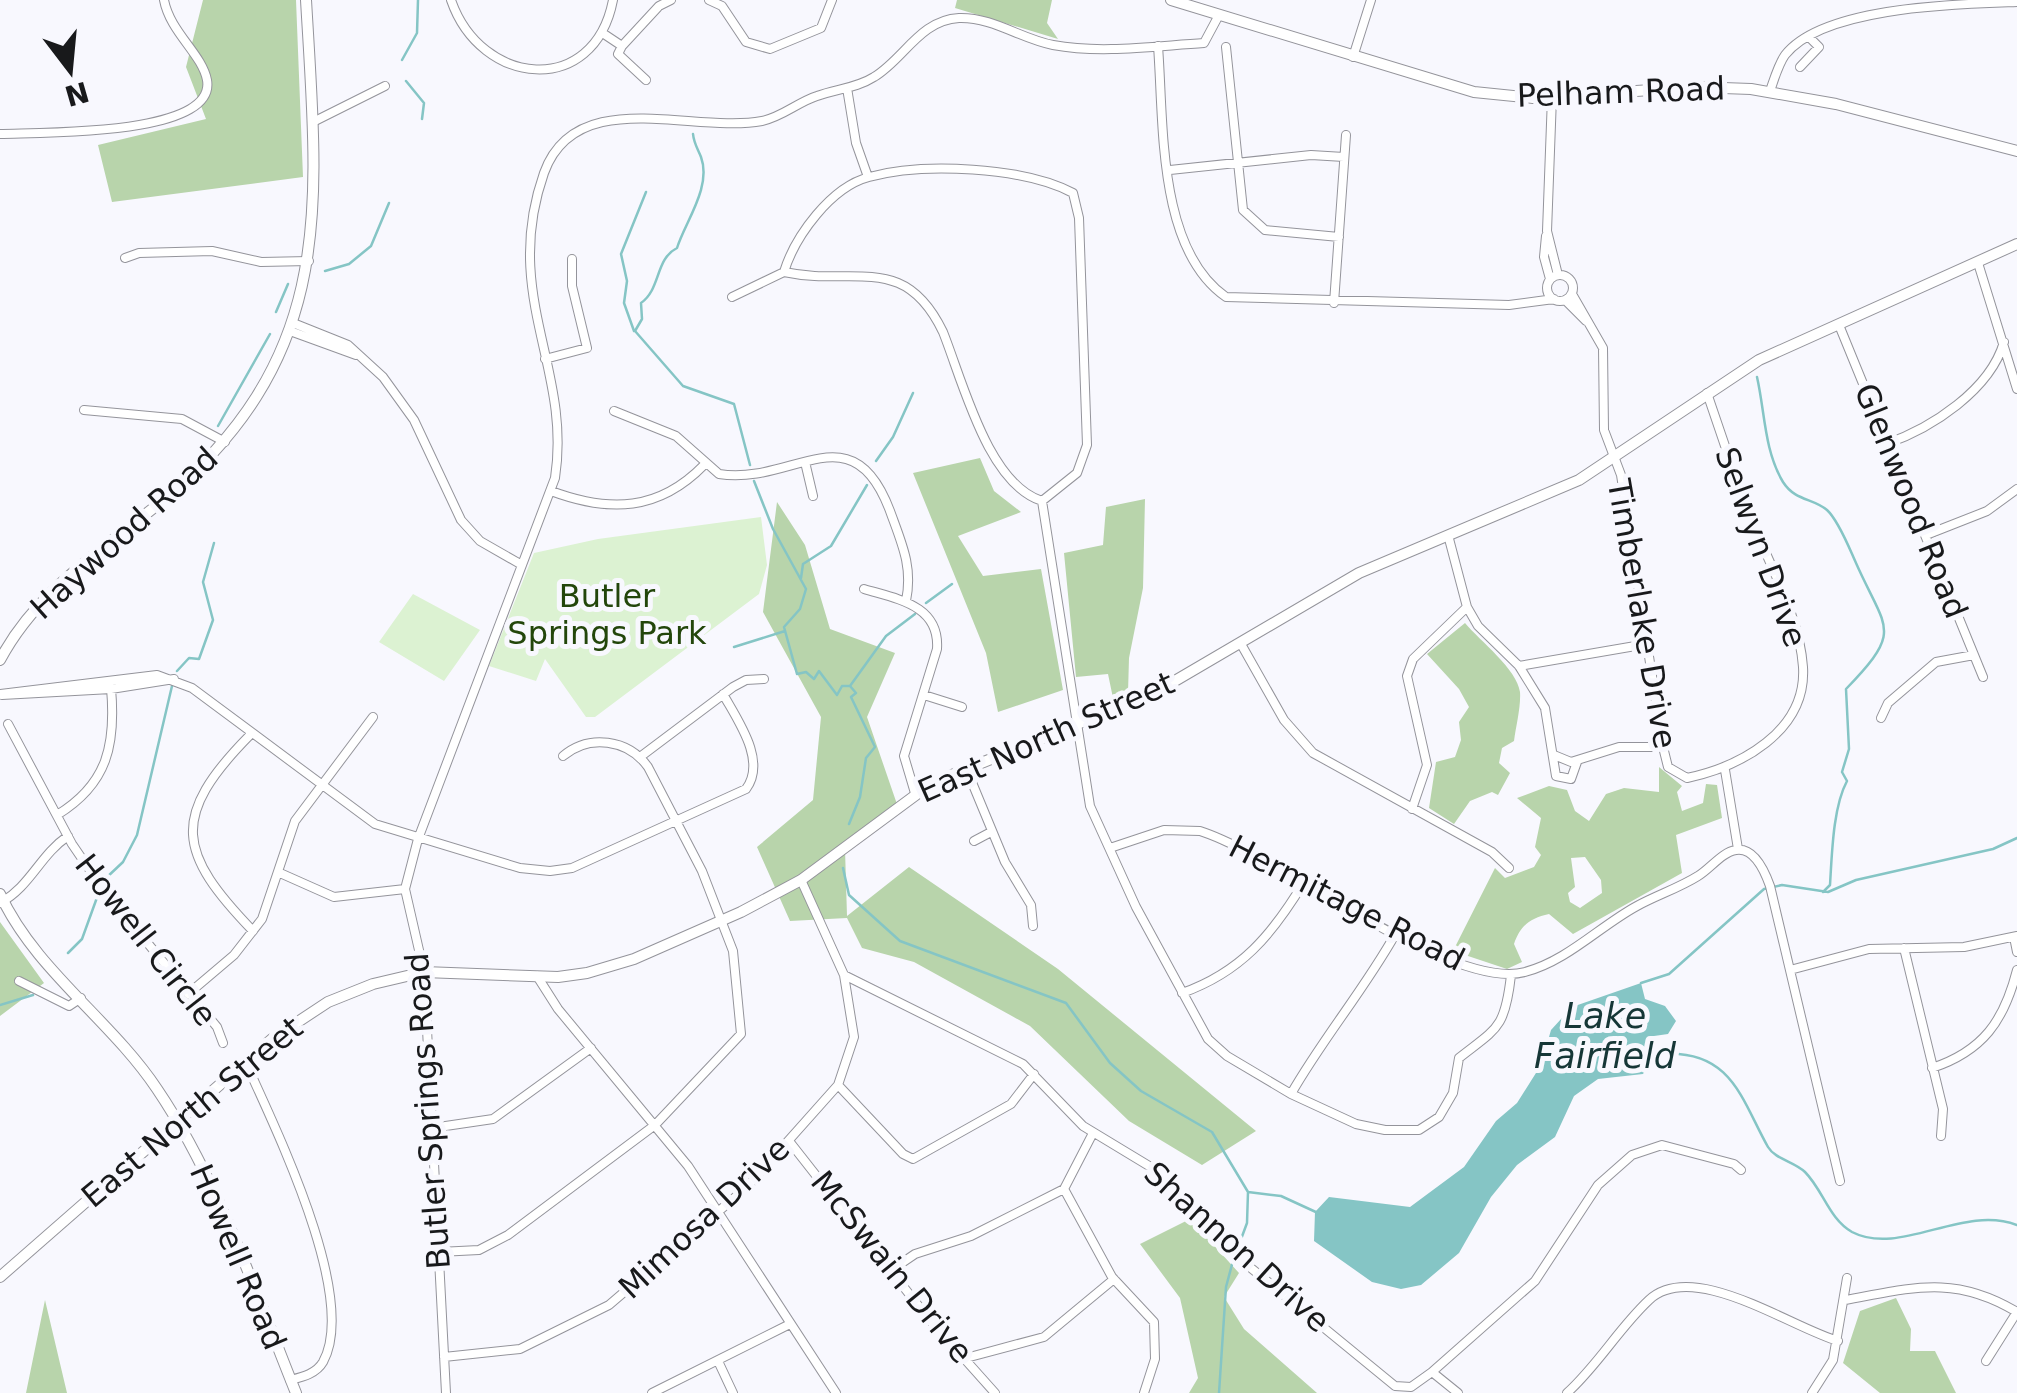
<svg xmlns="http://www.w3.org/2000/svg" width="2017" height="1393" font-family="'DejaVu Sans',sans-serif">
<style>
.green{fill:#dcf2d2}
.forest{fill:#b8d4ab;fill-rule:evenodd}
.water{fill:#85c5c5}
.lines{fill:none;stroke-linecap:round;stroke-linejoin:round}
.stream{stroke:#85c5c5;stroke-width:2.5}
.minor-casing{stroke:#94949b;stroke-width:10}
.secondary-casing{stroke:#94949b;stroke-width:12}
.minor{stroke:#fff;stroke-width:8}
.secondary{stroke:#fff;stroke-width:10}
.labels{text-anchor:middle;stroke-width:10;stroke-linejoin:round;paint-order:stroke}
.street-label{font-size:32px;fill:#18191b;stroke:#f8f8fe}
.park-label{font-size:32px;fill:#23460b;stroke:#f8f8fe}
.water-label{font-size:35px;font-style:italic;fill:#163737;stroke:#f8f8fe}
</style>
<rect width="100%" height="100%" fill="#f8f8fe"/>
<path class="green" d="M761 517 767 565 759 594 595 717H586L545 659 536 681 489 666 534 553 598 539Z
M413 594 480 630 444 681 379 642Z"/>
<path class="forest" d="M203 0H296L303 177 112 202 98 145 206 119 186 67Z
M957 0H1052L1047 23 1058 39 955 8Z
M980 458 994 491 1021 512 958 536 983 576 1041 569 1063 690 998 712 986 653 913 473Z
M1145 499 1143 588 1129 658 1128 693 1113 698 1108 674 1076 677 1064 553 1103 545 1106 507Z
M777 502 805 545 830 629 895 653 867 717 899 810 845 849 847 916 909 867 1058 969 1256 1131 1202 1165 1129 1121 1030 1026 914 962 862 948 847 918 790 921 757 847 813 800 821 717 763 612Z
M1465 623C1480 641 1517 669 1520 692 1521 707 1516 726 1514 741L1502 748 1499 763 1510 773 1498 795 1492 792 1470 801 1454 824 1429 808 1436 762 1455 757 1461 740 1459 722 1469 707 1459 689 1427 654Z
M1659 767 1682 786 1677 792 1682 811 1703 803 1706 784 1717 785 1722 818 1676 835 1682 873 1573 934 1549 914C1530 918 1520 926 1514 944L1522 962 1507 969 1453 951 1495 868 1505 878 1534 867 1541 855 1535 847 1541 818 1517 798 1549 786 1567 790 1575 811 1589 821 1606 794 1624 788 1659 792ZM1585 857 1601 880 1602 893 1580 908 1570 902 1568 893 1575 887 1571 858Z
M0 922 44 983 0 1016Z
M1190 1219 1239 1273 1224 1297 1244 1329 1317 1393H1189L1198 1378 1180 1298 1140 1244Z
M1896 1298 1911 1329 1910 1351H1935L1956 1393H1880L1843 1363 1860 1311Z
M45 1300 67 1393H26Z"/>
<path class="water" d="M1641 983 1645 999 1665 1006 1676 1021 1668 1034 1647 1037 1661 1054 1654 1057 1643 1074 1598 1079 1574 1096 1555 1137 1517 1165 1491 1197 1459 1253 1421 1285 1401 1289 1372 1282 1314 1241 1315 1212 1329 1197 1410 1207 1464 1167 1496 1121 1517 1103 1541 1065 1551 1030 1572 1007Z"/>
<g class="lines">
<path class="stream" d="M402 60 417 33 418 0
M406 81 424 103 422 119
M693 134C694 144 698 149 701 157 712 187 685 222 677 248 655 259 661 289 641 303L642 319 635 331 683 386 734 404 750 465
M325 271 349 264 371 246 389 203
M276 312 288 284
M634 331 624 303 627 281 621 254 646 192
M1757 377C1765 412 1764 450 1783 482 1795 501 1813 498 1827 510 1839 521 1850 550 1856 563 1886 631 1904 629 1846 689L1849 749 1842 772 1847 781C1833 807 1832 853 1830 885L1823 892
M218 426 270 334
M876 461 893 437 913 393
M754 481 773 529 806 589 800 609 784 627 797 674 806 672 814 679 819 671 837 695 842 686H850L856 693 851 697 875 747 866 758 860 797 849 824
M801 578 803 564 831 546 867 485
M926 603 952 584
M734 647 785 631
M177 671 189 658 199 659 213 620 203 582 214 543
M850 686 886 636 915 614
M843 868 849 895 900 941 1066 1003 1110 1063 1141 1091 1212 1132 1248 1192 1247 1223 1237 1250
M105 879 123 862 137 835 172 686
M68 953 82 939 99 892
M1641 983 1669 974 1764 889 1782 885 1828 892 1856 880 1993 849 2017 838
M0 1005 33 995
M1662 1054C1732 1049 1742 1101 1768 1147 1775 1159 1795 1162 1805 1172 1823 1190 1829 1219 1852 1232 1900 1257 1963 1204 2017 1225
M1248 1192 1281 1196 1318 1213
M1219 1393 1226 1287 1234 1257"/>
<defs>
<path id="minor" d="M451 0C481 87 594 98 613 0
M709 0 722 6 746 42 770 49 821 28 832 0
M604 34 622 46 659 6 671 0
M622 46 618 54 646 80
M1158 46C1164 123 1157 249 1226 297L1509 305 1554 299
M1226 47 1243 210 1265 230 1339 237
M1353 57 1371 0
M1800 67 1819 47 1810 38
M847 88 856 143 868 177
M1770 91C1774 80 1778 65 1785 55 1823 6 1960 4 2017 2
M1552 97 1547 231 1558 275
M313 122 385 86
M0 134C37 132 217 137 207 80 202 54 170 32 164 0
M1170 170 1311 155 1344 157
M1546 236 1544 257 1550 279
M125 258 139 253 212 251 261 262 309 261
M1978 263 2017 389
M784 272C795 236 831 187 869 177 923 162 1024 167 1073 193L1079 218 1087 445 1077 473 1042 501
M784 272C854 287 904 251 943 332 963 382 988 484 1042 501
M1547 288a13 13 0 1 1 26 0a13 13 0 1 1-26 0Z
M1572 294 1603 348 1604 430 1621 475 1663 747 1668 767 1687 778C1739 767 1807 732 1803 667 1800 622 1776 578 1759 537 1740 489 1723 442 1707 393
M732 297 784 272
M1565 300 1586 321
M1334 303 1346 135
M293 323 348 345 383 377 414 420 461 520 480 541 522 565
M1839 325 1983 677
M290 331 356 355
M545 359 587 348 572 286V259
M84 410 182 419 225 442
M614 411 676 436 719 474C793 486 852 409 890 511 902 544 913 567 906 601
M1886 444C1932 428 1990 390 2004 342
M805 462 813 496
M551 491C610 513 659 511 704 465
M1042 501 1090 806 1136 907 1208 1039 1227 1056 1291 1094 1356 1124 1385 1130H1419L1439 1117 1453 1093 1459 1058C1497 1028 1505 1029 1511 975
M1448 535 1467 607 1478 626 1519 666 1545 708 1556 776 1571 779 1577 762
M1926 535 1987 511 2017 489
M864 589C897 599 940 605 937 649L904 756 915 793
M1241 644 1284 720 1313 753 1492 852 1509 868
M1519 666 1647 644
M0 694 157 675 192 688 375 824 520 868 550 871 572 868 746 789C767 761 738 721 723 694
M2 695 111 689 174 679
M924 695 962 707
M1881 718 1888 703 1936 662 1974 655
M8 724 72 844 102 888 217 1027 223 1043
M250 735C169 817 178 853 253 931
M1554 755 1571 762 1619 747H1663
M640 757 733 687 746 680 764 679
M966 768 1005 862 1031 905 1033 926
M1725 770 1738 849
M1412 809 1427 765 1407 676 1413 659 1467 607
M57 815C108 784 116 744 111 688
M974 841 991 832
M1110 848 1164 830 1200 831C1279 856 1452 992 1525 972 1567 961 1600 926 1637 906 1657 895 1679 888 1698 876 1710 869 1722 852 1736 850 1754 847 1765 872 1770 886L1840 1181
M280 873 334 897 405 889
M801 880 844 975 1023 1064 1083 1126 1159 1172 1229 1250 1395 1386 1411 1387 1432 1372 1458 1393
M0 903C30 887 40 855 68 836
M2014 937 2017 952
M1904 948 1943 1109 1941 1136
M1790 970 1869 949 1964 947 2017 936
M537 976 558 1009 688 1166 836 1393
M19 981 69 1006 81 998
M1182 993C1241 972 1272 935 1304 882
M188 994 234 955 262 919 295 821 373 717
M246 1063C274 1126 359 1297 323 1362 316 1374 302 1377 290 1380
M1932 1068C1983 1051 2004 1021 2017 970
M838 1085 903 1154 913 1159 1011 1104 1034 1074
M1291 1094C1323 1038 1364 990 1396 933
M432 1128 493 1119 591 1048
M789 1141 928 1318 995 1393
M1064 1189 1112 1277 1154 1322 1155 1359 1144 1393
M439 1252 479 1250 508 1235 655 1125 741 1034 733 951 702 871 648 767C628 739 589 734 563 756
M893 1269 915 1254 971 1236 1064 1189 1093 1133
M1845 1300C1912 1288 1954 1274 2017 1312
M444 1357 520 1349 609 1305 747 1187 838 1085 854 1037 844 975
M966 1358 1044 1337 1114 1279
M718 1361 733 1393
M1986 1361 2017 1312
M1432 1372 1535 1281 1598 1185 1632 1155 1662 1145 1734 1164 1741 1170
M446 1393 424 972 405 889 418 839 555 478C572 368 501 295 544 173 576 84 693 134 762 121 782 117 798 102 817 96 836 89 857 88 874 77 904 59 920 20 959 18 993 17 1021 39 1053 45 1101 54 1155 46 1204 43L1219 15
M652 1393 790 1324
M1567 1393C1598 1365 1619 1328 1649 1300 1693 1259 1790 1327 1838 1341
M1812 1393 1833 1360 1847 1278"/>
<path id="secondary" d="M1171 0 1474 92 1533 98 1695 87 1751 89 1836 104 2017 151
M0 660C37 590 103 550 162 501 338 355 318 206 306 0
M0 894C35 970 111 1020 157 1089 218 1179 255 1292 296 1393
M0 1277 272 1039 328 1002 373 984 424 972 558 977 587 973 634 959 741 912 801 880 932 783 1156 692 1359 573 1579 480 1759 360 2017 244"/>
</defs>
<use href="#minor" class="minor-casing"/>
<use href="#secondary" class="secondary-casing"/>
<use href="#minor" class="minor"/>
<use href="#secondary" class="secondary"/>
</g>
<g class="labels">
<g class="street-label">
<text transform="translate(1621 92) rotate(-2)" y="11">Pelham Road</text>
<text transform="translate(1911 501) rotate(68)" y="11">Glenwood Road</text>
<text transform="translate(124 533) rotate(-42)" y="11">Haywood Road</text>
<text transform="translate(1761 547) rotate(70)" y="11">Selwyn Drive</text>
<text transform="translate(1642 614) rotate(80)" y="11">Timberlake Drive</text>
<text transform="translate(1046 737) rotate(-24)" y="11">East North Street</text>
<text transform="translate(1347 903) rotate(27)" y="11">Hermitage Road</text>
<text transform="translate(146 940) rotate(52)" y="11">Howell Circle</text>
<text transform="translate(428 1111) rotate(-94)" y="11">Butler Springs Road</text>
<text transform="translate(192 1112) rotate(-40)" y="11">East North Street</text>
<text transform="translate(704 1218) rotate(-43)" y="11">Mimosa Drive</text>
<text transform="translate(1237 1247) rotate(42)" y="11">Shannon Drive</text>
<text transform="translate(238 1257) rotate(67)" y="11">Howell Road</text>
<text transform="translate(892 1267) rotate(51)" y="11">McSwain Drive</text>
</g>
<g class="park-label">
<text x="607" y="607">Butler<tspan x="607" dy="37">Springs Park</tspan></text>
</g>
<g class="water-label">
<text x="1605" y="1028">Lake<tspan x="1605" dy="40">Fairfield</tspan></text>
</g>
</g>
<g transform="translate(70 70) rotate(164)" stroke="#f8f8fe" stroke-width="8" paint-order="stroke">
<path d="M0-8L18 38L0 25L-18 38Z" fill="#18191b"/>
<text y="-15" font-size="28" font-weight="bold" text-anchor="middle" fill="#18191b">N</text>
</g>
</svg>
